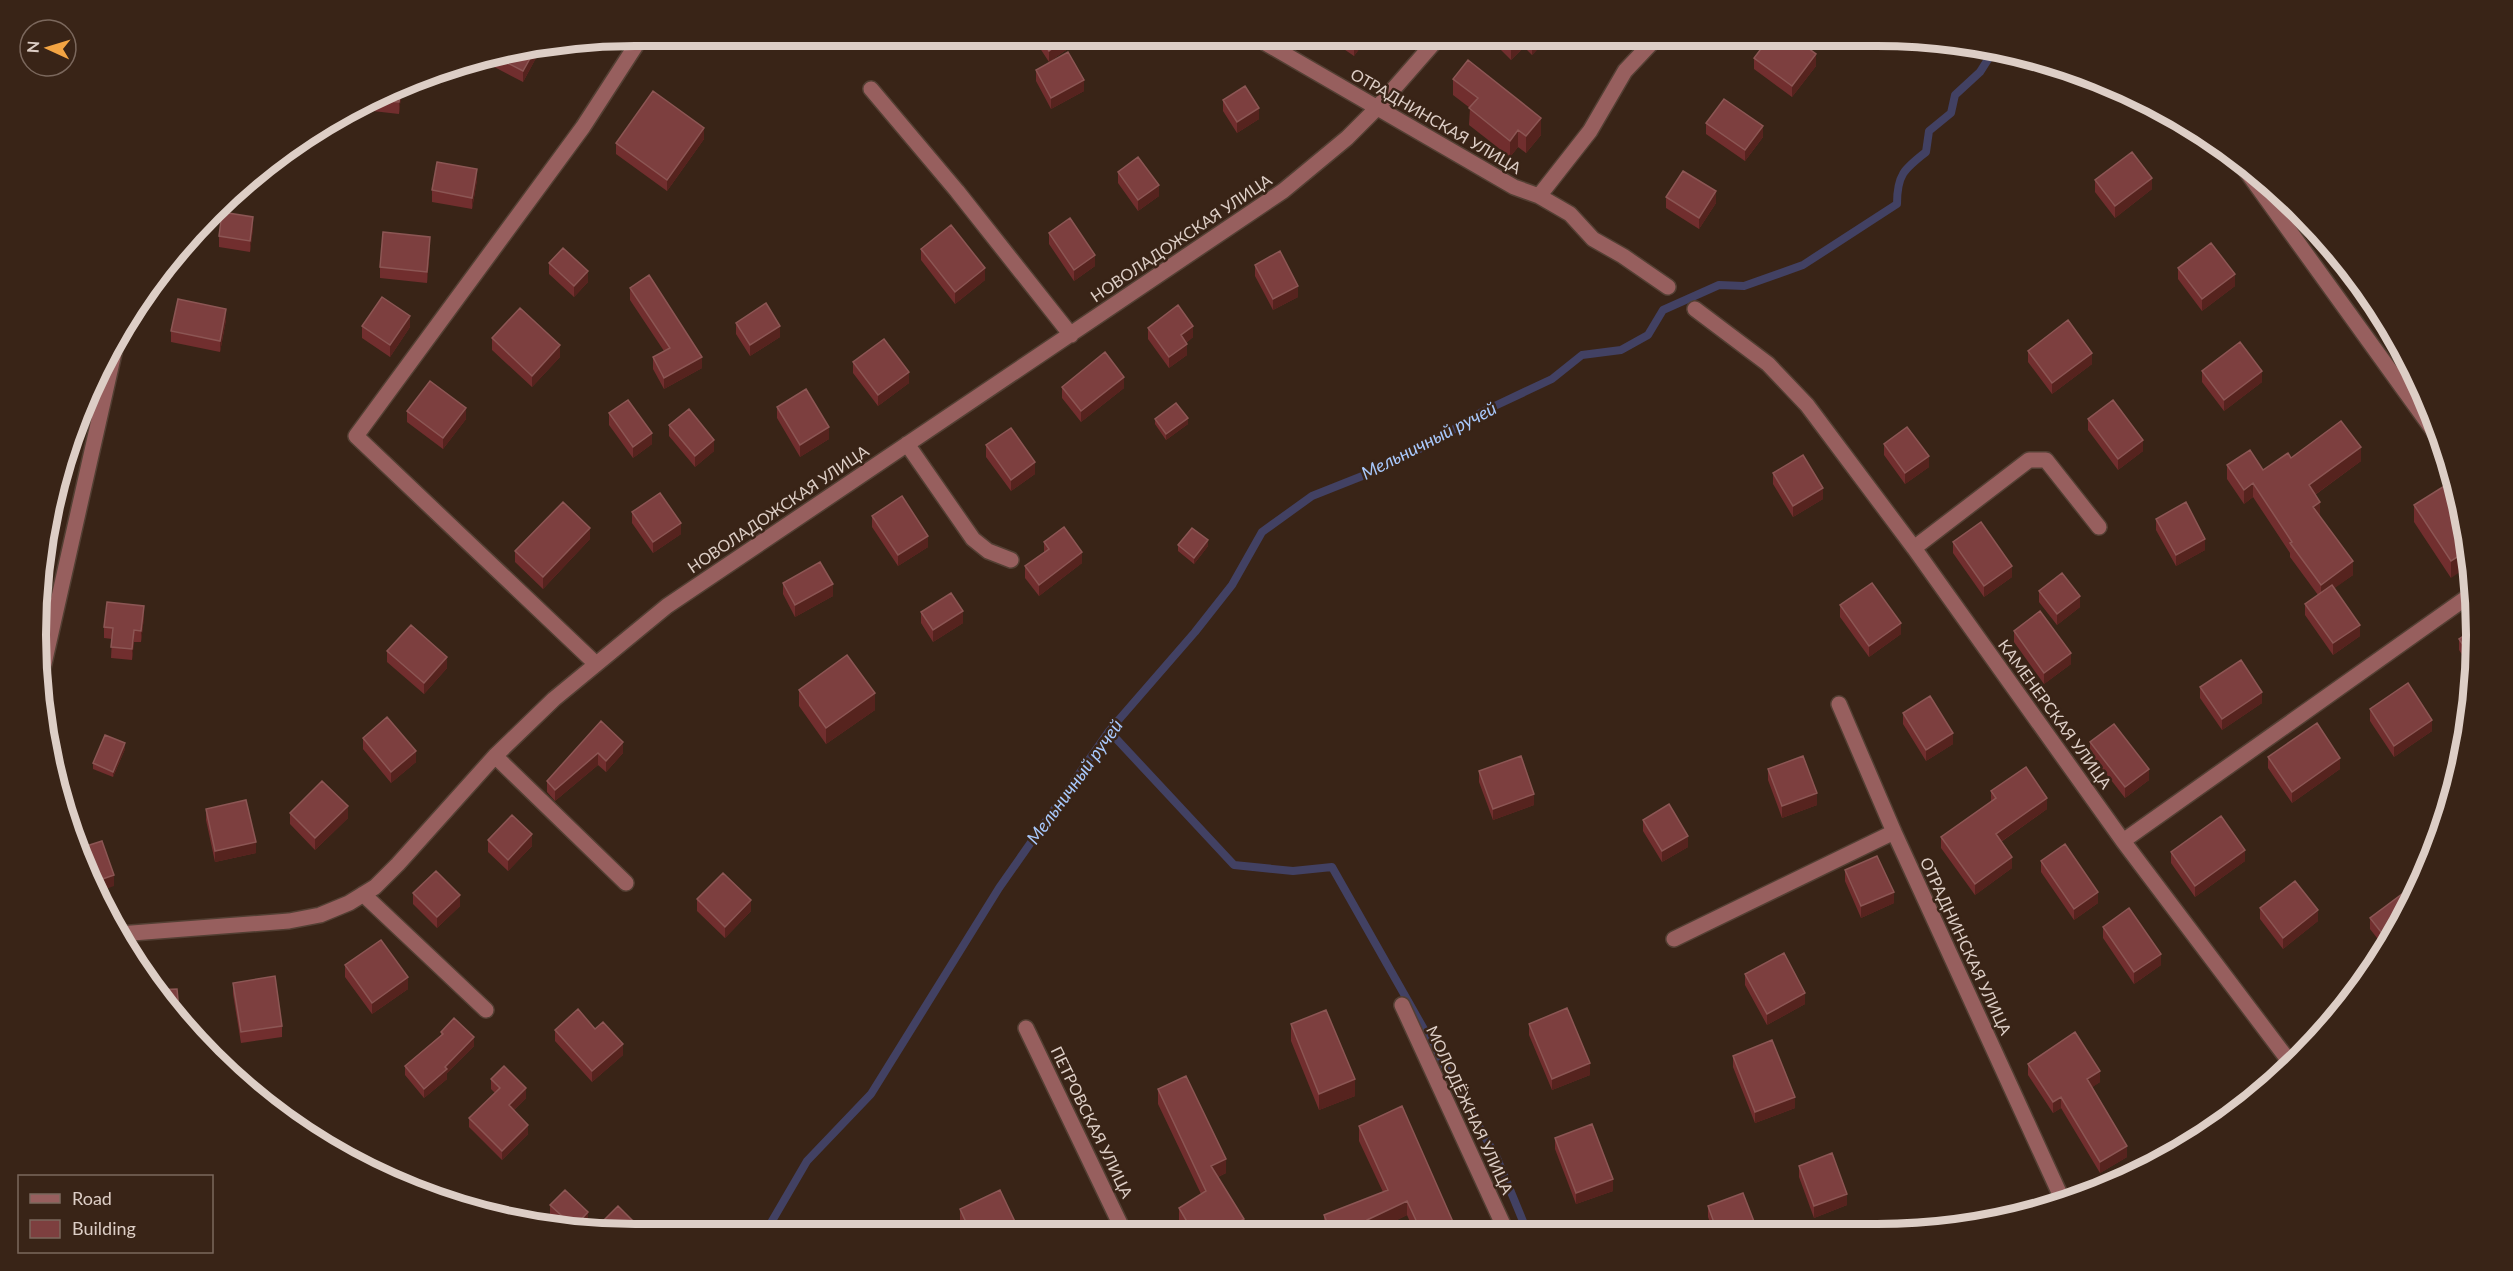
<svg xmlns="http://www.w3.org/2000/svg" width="2513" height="1271" font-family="Lato,sans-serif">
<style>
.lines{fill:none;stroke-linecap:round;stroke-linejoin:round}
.stream{stroke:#424163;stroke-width:8}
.minor-casing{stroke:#533f33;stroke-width:18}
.minor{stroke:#975f5e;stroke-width:15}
.wall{fill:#712e2e}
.shaded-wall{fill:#56231e}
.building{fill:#7d3f3f;stroke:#8c5654;stroke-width:1.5}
.labels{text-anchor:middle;stroke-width:5;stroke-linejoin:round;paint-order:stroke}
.street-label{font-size:16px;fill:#ddcec6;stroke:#392417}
.water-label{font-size:18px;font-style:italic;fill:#a8c8fb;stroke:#392417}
.rim{fill:none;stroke:#ddcec6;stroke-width:8}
</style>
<rect width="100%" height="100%" fill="#392417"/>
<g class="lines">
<path class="stream" d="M1109 731 1234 865 1293 871 1332 867 1497 1158 1527 1231
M765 1233 807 1161 871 1094 999 888 1109 731 1195 632 1232 585 1262 532 1312 496 1385 467 1435 441 1482 412 1552 379 1582 355 1621 350 1648 335 1663 310 1719 285 1744 286 1803 265 1897 204C1897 175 1904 169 1926 152L1929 131 1951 113 1955 95 1980 72 1994 50"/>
<defs>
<path id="minor" d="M1255 37 1514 187 1539 196 1570 214 1593 239 1623 256 1668 287
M871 89 957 191 1071 335
M2234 154 2446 448
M1539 196 1590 131 1625 71 1657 37
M1695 309 1768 364 1807 405 1914 548 2123 841 2292 1065
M907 444 973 539 988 551 1011 560
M1914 548 2029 460H2046L2099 527
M595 663 356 436 583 127 642 36
M39 686 117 340
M1839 704 1894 832 2063 1201
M495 756 626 883
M2123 841 2473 593
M363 894 486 1010
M119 934 289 921 320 915 349 903 375 887 398 864 495 756 554 699 667 606 1283 191 1347 138 1376 109 1439 37
M1674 939 1894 832
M1402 1005 1506 1231
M1026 1028 1124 1232"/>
</defs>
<use href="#minor" class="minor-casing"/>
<use href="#minor" class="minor"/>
</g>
<path class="wall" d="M1032 36H1086L1049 62Z
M1326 37H1368L1354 56Z
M1494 37H1548V38L1532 55 1524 47 1511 60 1494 43Z
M543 45 523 82 483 61V57L519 47Z
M1754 58 1816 66 1792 97 1754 69Z
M1036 70 1084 91 1051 109 1036 81Z
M1453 79 1541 135 1526 153 1518 147 1510 157 1469 125 1470 108 1453 95Z
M402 86 399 114 355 109V108Z
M1223 100 1259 119 1237 133 1223 111Z
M1706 123 1763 137 1745 161 1706 134Z
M704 139 667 191 616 154V143Z
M1118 172 1159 196 1138 211 1118 183Z
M477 180 472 209 432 202V190Z
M2095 180 2152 189 2115 218 2095 192Z
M1666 197 1716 203 1699 229 1666 208Z
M253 228 250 252 219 247V236Z
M1049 233 1095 266 1074 281 1049 244Z
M430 249 427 283 380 278V267Z
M921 249 985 280 955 304 921 260Z
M549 263 588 282 574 297 549 274Z
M1255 265 1298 297 1273 310 1255 276Z
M2178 268 2235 286 2202 311 2178 279Z
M630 288 702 368 664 389 653 369V357L664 351 630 300Z
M226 320 220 352 171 342V331Z
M736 323 780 337 750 356 736 334Z
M362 326 410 327 390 357 362 338Z
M1148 328 1193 337 1186 343 1187 355 1169 368 1148 339Z
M492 338 560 357 532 387 492 350Z
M2028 351 2092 364 2052 394 2028 362Z
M853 362 909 383 878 406 853 373Z
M2202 371 2262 382 2224 411 2202 382Z
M1062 387 1124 388 1081 422 1062 398Z
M777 407 829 439 800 457 777 418Z
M407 411 466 419 443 449 407 422Z
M609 413 652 444 633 458 609 425Z
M1155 419 1188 424 1166 440 1155 424Z
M2088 419 2143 451 2118 470 2088 430Z
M669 425 714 451 695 467 669 436Z
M1884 444 1929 467 1905 484 1884 455Z
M986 445 1035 474 1011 491 986 457Z
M2291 458 2361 461 2315 495 2320 516 2353 575 2334 588 2360 636 2333 655 2305 615V604L2318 595 2290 557V553L2253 497 2244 504 2227 479V465L2263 470Z
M1773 473 1823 499 1793 517 1773 484Z
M2457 495 2451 578 2414 522V505Z
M632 512 681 534 653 553 632 523Z
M872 516 928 547 898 566 872 527Z
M2156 519 2205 550 2176 566 2156 530Z
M590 539 543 589 515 562V551Z
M1044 542 1082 563 1039 596 1025 578V566L1044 552Z
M1953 542 2012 577 1984 597 1953 553Z
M1178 545 1208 546 1194 564 1178 551Z
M783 583 833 596 795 617 783 594Z
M2039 591 2080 607 2057 625 2039 602Z
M1840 605 1901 634 1869 657 1840 617Z
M921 612 963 623 933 642 921 623Z
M144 617 141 642H134L132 660 111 658 112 639 104 638V627Z
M2474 629 2476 673 2475 674 2459 650V639Z
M2014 631 2071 664 2044 684 2014 642Z
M387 651 447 668 424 694 387 662Z
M2200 687 2262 703 2222 730 2200 698Z
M799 690 875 710 826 744 799 706Z
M2370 709 2432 731 2394 757 2370 721Z
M1903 713 1953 744 1926 761 1903 724Z
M601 721 623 753 606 772 598 765 555 801 547 792V781Z
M363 738 416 762 391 783 363 749Z
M2090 742 2149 780 2125 798 2090 753Z
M125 749 113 777 93 769V763Z
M2268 757 2340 769 2292 803 2268 768Z
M1768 769 1817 805 1782 818 1768 780Z
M1479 771 1534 805 1493 820 1479 782Z
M1991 791 2047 809 2001 842 2012 868 1975 895 1941 848V837L1991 802Z
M206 809 256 853 215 862 206 820Z
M290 813 348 818 315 850 290 824Z
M1643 820 1688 847 1662 862 1643 831Z
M488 840 532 846 508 871 488 852Z
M2171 852 2245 861 2195 897 2171 863Z
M2041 861 2098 903 2074 920 2041 872Z
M1845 870 1894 903 1861 918 1845 881Z
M413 893 460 906 437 928 413 904Z
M697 899 751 911 725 938 697 911Z
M2411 906 2384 947 2370 929V918Z
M2260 908 2318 921 2283 949 2260 919Z
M2103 927 2161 965 2134 984 2103 938Z
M345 965 408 989 372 1014 345 977Z
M1745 974 1805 1004 1767 1025 1745 985Z
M233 983 282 1026V1037L241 1043 233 994Z
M1291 1024 1355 1096 1319 1110 1291 1041Z
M1529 1024 1590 1075 1552 1090 1529 1035Z
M555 1030 623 1055 592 1082 555 1041Z
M441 1032 474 1046 447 1073V1079L424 1098 405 1075V1066L441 1035Z
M1733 1056 1795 1108 1755 1123 1733 1067Z
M2028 1064 2100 1082 2092 1087 2127 1157 2100 1173 2061 1108 2053 1113 2028 1075Z
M491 1079 526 1098 514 1110 528 1134 502 1160 469 1127V1118L495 1093 491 1089Z
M1158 1089 1226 1173 1218 1177 1244 1232H1185L1179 1222V1208L1201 1194 1158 1104Z
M1359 1126 1457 1231H1414L1407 1215 1373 1232H1325L1324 1229V1215L1383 1192 1359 1141Z
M1555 1138 1613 1191 1576 1204 1555 1149Z
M1799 1166 1847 1205 1814 1218 1799 1177Z
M550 1205 588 1223 580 1231 563 1228 550 1216Z
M1708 1206 1755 1230 1713 1231 1708 1217Z
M960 1209 1017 1233H966L960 1220Z"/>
<path class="shaded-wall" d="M1070 36H1086L1049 62V51Z
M1360 37H1368L1354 56V45Z
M1523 37H1524V47L1511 60V49Z
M1539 37H1548V38L1532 55V44Z
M543 45 523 82V71L537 46Z
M1816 54V66L1792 97V86Z
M1084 80V91L1051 109V98Z
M402 86 399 114V102L401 87Z
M1259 108V119L1237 133V122Z
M1541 118V135L1526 153V136Z
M1763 126V137L1745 161V150Z
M704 128V139L667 191V180Z
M1518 130V147L1510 157V141Z
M477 169V180L472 209V198Z
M2152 178V189L2115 218V206Z
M1159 185V196L1138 211V200Z
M1716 191V203L1699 229V218Z
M253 217V228L250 252V241Z
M430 237V249L427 283V272Z
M1095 255V266L1074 281V270Z
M985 268V280L955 304V292Z
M588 271V282L574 297V286Z
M2235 274V286L2202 311V299Z
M1298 286V297L1273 310V299Z
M226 309V320L220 352V341Z
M410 316V327L390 357V345Z
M780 326V337L750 356V345Z
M1193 326V337L1181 347V335Z
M1187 344V355L1169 368V357Z
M560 345V357L532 387V376Z
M2092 353V364L2052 394V383Z
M702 357V368L664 389V378Z
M2262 371V382L2224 411V400Z
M909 372V383L878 406V395Z
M1124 377V388L1081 422V411Z
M466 408V419L443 449V438Z
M1188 418V424L1166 440V434Z
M829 427V439L800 457V445Z
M652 433V444L633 458V447Z
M714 440V451L695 467V456Z
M2143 440V451L2118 470V459Z
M2361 447V461L2309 499V485Z
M1929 456V467L1905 484V473Z
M1035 462V474L1011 491V480Z
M2253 483V497L2244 504V490Z
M1823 488V499L1793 517V506Z
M2320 502V516L2313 507Z
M681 523V534L653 553V542Z
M590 528V539L543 589V577Z
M928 536V547L898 566V555Z
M2205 539V550L2176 566V555Z
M1208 540V546L1194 564V558Z
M2470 549 2472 564 2451 578V561Z
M1082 552V563L1039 596V585Z
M2353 561V575L2321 598V585Z
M2012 566V577L1984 597V586Z
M833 584V596L795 617V605Z
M2080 596V607L2057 625V614Z
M144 606V617L141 642V631Z
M963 611V623L933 642V630Z
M1901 623V634L1869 657V646Z
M2360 625V636L2333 655V643Z
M134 630V642L132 660V649Z
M2071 653V664L2044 684V673Z
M447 657V668L424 694V683Z
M2262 692V703L2222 730V719Z
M875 693V710L826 744V728Z
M2432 720V731L2394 757V746Z
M1953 733V744L1926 761V750Z
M623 742V753L606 772V761Z
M125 743V749L113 777V772Z
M416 751V762L391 783V772Z
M598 753V765L555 801V790Z
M2340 758V769L2292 803V792Z
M2149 769V780L2125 798V787Z
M1817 793V805L1782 818V806Z
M1534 794V805L1493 820V809Z
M2047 798V809L1996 845V834Z
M348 806V818L315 850V838Z
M532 834V846L508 871V860Z
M1688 836V847L1662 862V851Z
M256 842V853L215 862V851Z
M2245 850V861L2195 897V886Z
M2012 857V868L1975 895V884Z
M114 875V886L95 893 91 883Z
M1894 892V903L1861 918V906Z
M2098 892V903L2074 920V909Z
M460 895V906L437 928V917Z
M751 900V911L725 938V927Z
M2318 910V921L2283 949V938Z
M2161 954V965L2134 984V972Z
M408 977V989L372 1014V1003Z
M1805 993V1004L1767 1025V1014Z
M474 1037V1046L447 1073V1079L424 1098V1089Z
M623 1044V1055L592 1082V1071Z
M1590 1063V1075L1552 1090V1079Z
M2100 1071V1082L2087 1091V1079Z
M1355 1079V1096L1319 1110V1094Z
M526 1088V1098L509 1115V1105Z
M1795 1097V1108L1755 1123V1112Z
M2061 1097V1108L2053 1113V1102Z
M528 1125V1134L502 1160V1151Z
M2127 1146V1157L2100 1173V1162Z
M1226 1159V1173L1211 1180V1166Z
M1613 1179V1191L1576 1204V1193Z
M1847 1194V1205L1814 1218V1206Z
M1407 1201V1215L1373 1232H1355L1367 1220Z
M588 1212V1223L580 1231 574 1230V1227Z
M1244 1219V1232H1223Z
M633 1221V1232L632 1234H621Z
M1755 1224V1230H1738Z
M1017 1226V1233H1002Z"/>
<path class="building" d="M1039 36H1070L1049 51Z
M1342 37H1360L1354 45Z
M1499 37H1523L1511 49Z
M1525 37H1539L1532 44Z
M1770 37H1793L1816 54 1792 86 1754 58Z
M537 46 523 71 492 55 519 47Z
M1068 52 1084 80 1051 98 1036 70Z
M1468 60 1541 118 1526 136 1518 130 1510 141 1469 108 1478 98 1453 79Z
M1245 86 1259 108 1237 122 1223 100Z
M401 87 399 102 373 100Z
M653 91 704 128 667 180 616 143Z
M1724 99 1763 126 1745 150 1706 123Z
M2132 152 2152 178 2115 206 2095 180Z
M1138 157 1159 185 1138 200 1118 172Z
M437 162 477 169 472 198 432 190Z
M1683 171 1716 191 1699 218 1666 197Z
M222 212 253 217 250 241 219 236Z
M1070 218 1095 255 1074 270 1049 233Z
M951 225 985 268 955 292 921 249Z
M383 232 430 237 427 272 380 267Z
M2211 243 2235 274 2202 299 2178 268Z
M563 248 588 271 574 286 549 263Z
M1280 251 1298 286 1273 299 1255 265Z
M649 275 702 357 664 378 653 357 670 348 630 288Z
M382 297 410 316 390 345 362 326Z
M178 299 226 309 220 341 171 331Z
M766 303 780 326 750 345 736 323Z
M1178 305 1193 326 1181 335 1187 344 1169 357 1148 328Z
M520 308 560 345 532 376 492 338Z
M2068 320 2092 353 2052 383 2028 351Z
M884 339 909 372 878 395 853 362Z
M2240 342 2262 371 2224 400 2202 371Z
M1105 352 1124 377 1081 411 1062 387Z
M430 381 466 408 443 438 407 411Z
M806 389 829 427 800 445 777 407Z
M628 400 652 433 633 447 609 413Z
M2113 400 2143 440 2118 459 2088 419Z
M1176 403 1188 418 1166 434 1155 419Z
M689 409 714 440 695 456 669 425Z
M2341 421 2361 447 2309 485 2320 502 2313 507 2353 561 2321 585 2290 543 2292 542 2253 483 2244 490 2227 465 2250 450 2263 470 2288 453 2291 458Z
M1907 427 1929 456 1905 473 1884 444Z
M1011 428 1035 462 1011 480 986 445Z
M1803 455 1823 488 1793 506 1773 473Z
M2449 483 2457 495 2470 549 2451 561 2414 505Z
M660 493 681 523 653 542 632 512Z
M902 496 928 536 898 555 872 516Z
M563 502 590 528 543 577 515 551Z
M2186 502 2205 539 2176 555 2156 519Z
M1981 522 2012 566 1984 586 1953 542Z
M1064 527 1082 552 1039 585 1025 566 1049 549 1044 542Z
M1192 528 1208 540 1194 558 1178 545Z
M820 562 833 584 795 605 783 583Z
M2062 573 2080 596 2057 614 2039 591Z
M1872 583 1901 623 1869 646 1840 605Z
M2332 585 2360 625 2333 643 2305 604Z
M951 593 963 611 933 630 921 612Z
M107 602 144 606 141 631 134 630 132 649 111 647 113 628 104 627Z
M2040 611 2071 653 2044 673 2014 631Z
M411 625 447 657 424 683 387 651Z
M2474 629 2475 662V663L2459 639Z
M847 655 875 693 826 728 799 690Z
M2241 660 2262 692 2222 719 2200 687Z
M2408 683 2432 720 2394 746 2370 709Z
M1930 696 1953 733 1926 750 1903 713Z
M387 717 416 751 391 772 363 738Z
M601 721 623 742 606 761 598 753 555 790 547 781Z
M2317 723 2340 758 2292 792 2268 757Z
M2114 724 2149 769 2125 787 2090 742Z
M105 735 125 743 113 772 93 763Z
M1521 756 1534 794 1493 809 1479 771Z
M1803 756 1817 793 1782 806 1768 769Z
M2026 767 2047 798 1996 834 2012 857 1975 884 1941 837 1996 798 1991 791Z
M322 781 348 806 315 838 290 813Z
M246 800 256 842 215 851 206 809Z
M1669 804 1688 836 1662 851 1643 820Z
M512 815 532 834 508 860 488 840Z
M2221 816 2245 850 2195 886 2171 852Z
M102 841 114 875 91 883 77 849Z
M2065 844 2098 892 2074 909 2041 861Z
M1877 856 1894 892 1861 906 1845 870Z
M436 871 460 895 437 917 413 893Z
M723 873 751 900 725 927 697 899Z
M2295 881 2318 910 2283 938 2260 908Z
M2402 894 2411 906 2388 941 2370 918Z
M2129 908 2161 954 2134 972 2103 927Z
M381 940 408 977 372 1003 345 965Z
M1784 953 1805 993 1767 1014 1745 974Z
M275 976 282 1026 241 1032 233 983Z
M177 989 180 1021H178L160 1000 154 990Z
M1567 1008 1590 1063 1552 1079 1529 1024Z
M578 1009 595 1029 603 1022 623 1044 592 1071 555 1030Z
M1326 1010 1355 1079 1319 1094 1291 1024Z
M454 1018 474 1037 445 1067 447 1069 424 1089 405 1066 443 1034 441 1032Z
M2075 1032 2100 1071 2087 1079 2127 1146 2100 1162 2061 1097 2053 1102 2028 1064Z
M1772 1040 1795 1097 1755 1112 1733 1056Z
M504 1066 526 1088 509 1105 528 1125 502 1151 469 1118 500 1088 491 1079Z
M1186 1076 1226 1159 1211 1166 1244 1219 1223 1232H1193L1179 1208 1206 1191 1158 1089Z
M1402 1106 1457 1231H1421L1407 1201 1367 1220 1369 1226 1355 1232H1331L1324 1215 1388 1190 1359 1126Z
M1592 1124 1613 1179 1576 1193 1555 1138Z
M1832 1153 1847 1194 1814 1206 1799 1166Z
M565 1190 588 1212 574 1227 550 1205Z
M1000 1190 1017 1226 1002 1233H971L960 1209Z
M1743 1193 1755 1224 1738 1230 1717 1231 1708 1206Z
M618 1206 633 1221 621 1234H598L594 1230Z"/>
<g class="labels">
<g class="street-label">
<text transform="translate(1436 121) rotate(30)" y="6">ОТРАДНИНСКАЯ УЛИЦА</text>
<text transform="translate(1181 238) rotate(-34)" y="6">НОВОЛАДОЖСКАЯ УЛИЦА</text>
<text transform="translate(778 509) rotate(-34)" y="6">НОВОЛАДОЖСКАЯ УЛИЦА</text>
<text transform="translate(2055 714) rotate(54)" y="6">КАМЕНЕРСКАЯ УЛИЦА</text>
<text transform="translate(1966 946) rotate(65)" y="6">ОТРАДНИНСКАЯ УЛИЦА</text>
<text transform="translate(1470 1110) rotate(65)" y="6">МОЛОДЁЖНАЯ УЛИЦА</text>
<text transform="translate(1092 1122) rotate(64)" y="6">ПЕТРОВСКАЯ УЛИЦА</text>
</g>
<g class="water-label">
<text transform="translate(1429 441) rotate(-27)" y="6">Мельничный ручей</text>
<text transform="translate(1075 782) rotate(-54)" y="6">Мельничный ручей</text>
</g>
</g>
<path d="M0 0H2513V1271H0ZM635 46H1877A589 589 0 0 1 2466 635V635A589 589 0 0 1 1877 1224H635A589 589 0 0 1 46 635V635A589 589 0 0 1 635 46Z" fill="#392417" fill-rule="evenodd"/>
<path class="rim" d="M635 46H1877A589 589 0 0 1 2466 635V635A589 589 0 0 1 1877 1224H635A589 589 0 0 1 46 635V635A589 589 0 0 1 635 46Z"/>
<rect x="18" y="1175" width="195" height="78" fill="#392417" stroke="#7b685d" stroke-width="1.5"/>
<rect x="30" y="1194" width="30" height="9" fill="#975f5e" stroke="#7b685d" stroke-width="1.5"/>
<text x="72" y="1205" font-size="18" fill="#ddcec6">Road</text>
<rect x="30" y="1220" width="30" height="18" fill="#7d3f3f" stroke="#7b685d" stroke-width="1.5"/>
<text x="72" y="1235" font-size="18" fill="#ddcec6">Building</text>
<g transform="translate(48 48) rotate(274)"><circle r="28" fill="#392417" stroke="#7b685d" stroke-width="1.5"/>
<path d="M0-4.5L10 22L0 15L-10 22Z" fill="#f3a443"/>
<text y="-9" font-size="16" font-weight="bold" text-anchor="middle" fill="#ddcec6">N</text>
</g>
</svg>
